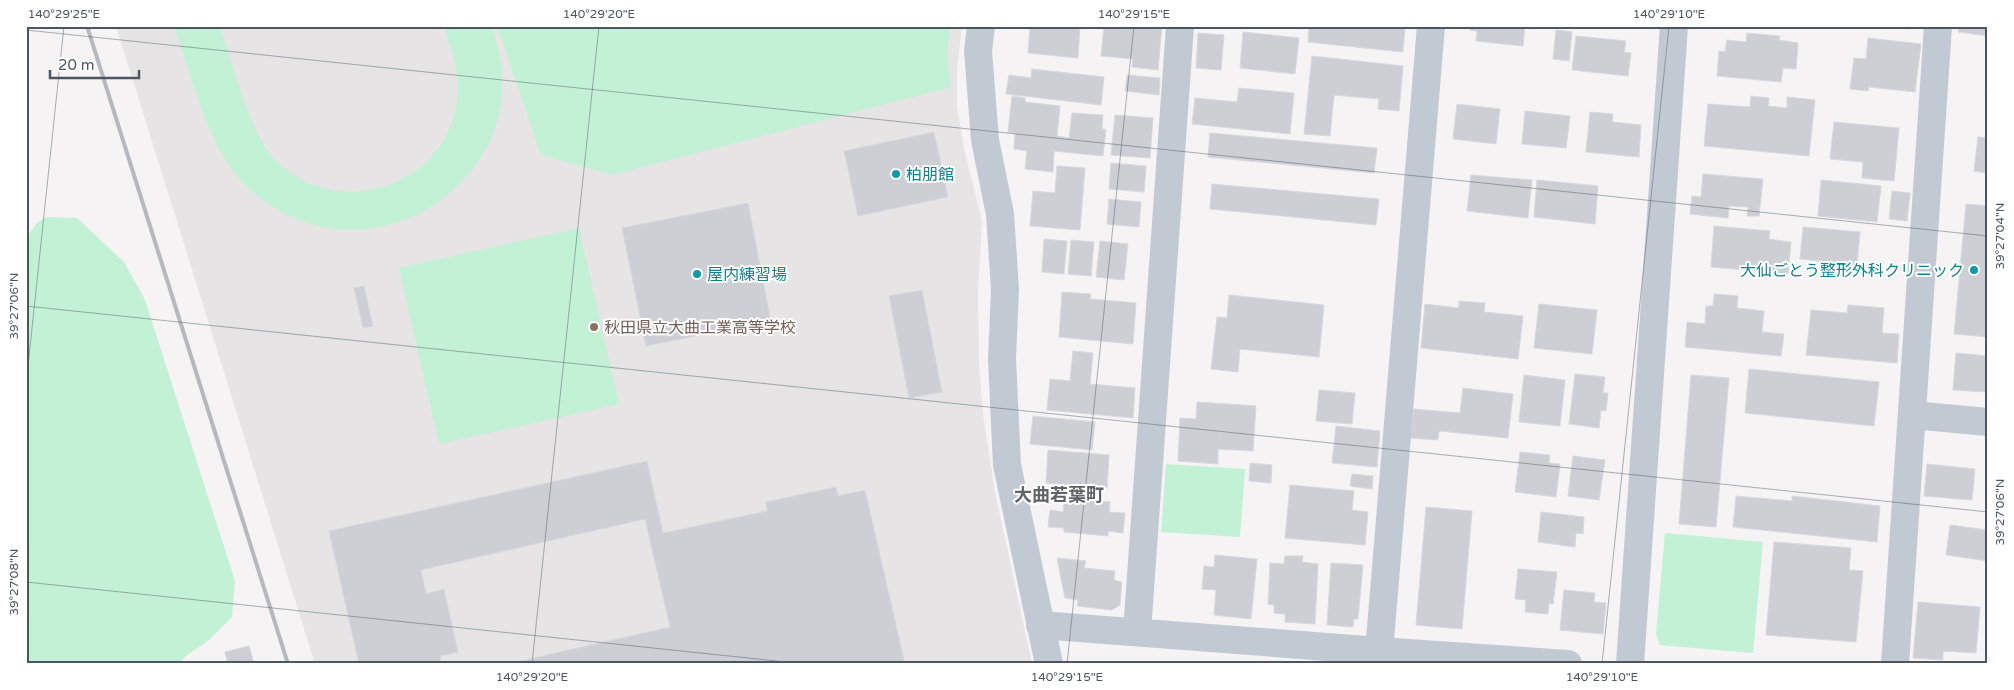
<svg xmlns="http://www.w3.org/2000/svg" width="2014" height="690" font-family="'Varela Round','Noto Sans JP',sans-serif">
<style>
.education{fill:#e6e4e5}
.green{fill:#c3f1d5}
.building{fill:#cdcfd5;stroke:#d7d9de}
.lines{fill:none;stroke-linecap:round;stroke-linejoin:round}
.minor{stroke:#c1cad2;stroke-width:28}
.rail{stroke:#b5b8bd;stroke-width:4}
.ticks{fill:none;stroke:#4a5661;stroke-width:1;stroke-opacity:0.45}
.culture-dot{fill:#0f9aa8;stroke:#fff;stroke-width:2}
.education-dot{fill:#8d6e63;stroke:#fff;stroke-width:2}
.labels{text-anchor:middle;stroke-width:4;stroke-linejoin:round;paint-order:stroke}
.culture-label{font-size:16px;fill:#0d838f;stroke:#fff;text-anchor:start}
.education-label{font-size:16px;fill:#785e54;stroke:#fff;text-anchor:start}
.neighbourhood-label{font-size:18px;font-weight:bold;fill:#5f6368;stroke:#fff}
.neatline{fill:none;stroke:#4a5661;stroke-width:2}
.ticks-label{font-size:12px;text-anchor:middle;fill:#4a5661}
</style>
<rect width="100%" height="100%" fill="#f5f3f3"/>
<path class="education" d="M116 26H962L957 67V107L965 153 982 221 978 291 979 363 983 415 995 492 1032 664H315Z"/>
<path class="green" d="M174 26H220C233 62 248 129 272 156 333 225 449 188 458 96 460 72 451 49 444 26H492C500 52 505 77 501 104 487 191 395 249 311 224 286 216 263 203 244 184 209 149 190 73 174 26Z
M497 26H950L947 58 951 87 612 175 541 155Z
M47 217 77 218 124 262 145 300 235 581 232 617 209 640 186 656 178 664H26V238L37 223Z
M579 228 619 404 439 444 399 268Z
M1166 464 1245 469 1240 537 1161 532Z
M1665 533 1763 542 1753 653 1660 645 1656 634Z"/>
<path class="building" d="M1030 26H1080L1078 58 1028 53Z
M1104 26H1162L1158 70 1132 67 1133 59 1101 56Z
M1309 26H1405L1403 52 1308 42Z
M1471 26H1525L1523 46 1476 41 1477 31 1470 30Z
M1883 26H1909V29Z
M1959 26H1988V36L1958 32Z
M1556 30 1572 32 1569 61 1553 59Z
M1243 32 1299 38 1295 74 1240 68Z
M1198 33 1224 35 1221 70 1196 68Z
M1747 33 1780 36 1779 40 1798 43 1796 69 1783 68 1781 82 1717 76 1719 51 1725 52 1727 40 1746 42Z
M1576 36 1626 41 1624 52 1631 53 1628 76 1572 70Z
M1868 38 1921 44 1915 92 1869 87 1868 91 1850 89 1854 58 1866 59Z
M1312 56 1403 66 1399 111 1378 109 1379 99 1334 95 1330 136 1304 134Z
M1032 69 1104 77 1101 105 1006 94 1009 75 1031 78Z
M1127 75 1160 78 1159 95 1125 91Z
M1988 76V97L1985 96Z
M1239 88 1294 93 1290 134 1192 124 1195 98 1237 102Z
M1012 96 1025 98V102L1060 106 1057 136 1069 138 1072 113 1103 115 1102 129H1106L1103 156 1054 151 1053 172 1025 169 1027 151 1014 149 1015 133 1008 132Z
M1751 96 1769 98 1768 106 1787 108V97L1815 100 1809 156 1704 146 1708 104 1750 107Z
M1457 104 1500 109 1496 144 1453 139Z
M1525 111 1570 116 1566 148 1522 144Z
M1590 112 1613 114 1612 122 1641 125 1639 157 1586 152Z
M1115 115 1153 118 1150 158 1111 155Z
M1834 122 1899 128 1894 181 1862 178 1863 162 1830 159Z
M934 132 948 197 858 216 844 151Z
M1210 133 1377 148 1374 173 1208 157Z
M1978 137 1988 138V173L1974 171Z
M1111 163 1146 166 1144 192 1109 189Z
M1057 166 1085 168 1080 230 1030 226 1033 191 1055 193Z
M1703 174 1763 179 1759 216H1747L1748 207 1729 206 1728 218 1690 214 1692 196 1701 197Z
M1471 175 1532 180 1528 218 1467 211Z
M1537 180 1598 186 1595 224 1534 217Z
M1821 180 1881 186 1877 222 1818 216Z
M1212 184 1379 199 1376 225 1210 209Z
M1892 191 1910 193 1907 221 1889 219Z
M1109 199 1141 202 1139 227 1107 224Z
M748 203 771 321 646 346 622 228Z
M1966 204 1988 206V337L1954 334Z
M1714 226 1770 231 1769 239 1791 242 1788 274 1711 267Z
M1803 227 1860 232 1857 265 1800 259Z
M1044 239 1067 241 1064 274 1042 272Z
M1071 240 1094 242 1091 276 1068 274Z
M1100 241 1128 244 1124 280 1096 277Z
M364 286 373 326 363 328 354 288Z
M922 290 942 392 909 398 889 296Z
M1062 292 1091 294 1090 299 1136 303 1133 344 1059 337Z
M1714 294 1738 296 1737 308 1764 311 1762 332 1784 334 1781 356 1685 347 1687 322 1705 324 1706 306H1713Z
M1229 295 1324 305 1319 357 1240 349 1238 372 1211 369 1217 317 1227 318Z
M1459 301 1485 303 1484 312 1523 316 1518 359 1421 348 1425 304 1459 308Z
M1539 304 1597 310 1592 354 1534 348Z
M1848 305 1884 308 1882 333 1899 334 1897 363 1806 355 1811 310 1847 313Z
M1073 351 1093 353 1090 384 1135 388 1133 418 1047 410 1050 379 1070 381Z
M1956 353 1988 356 1987 392 1953 390Z
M1749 369 1879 382 1874 426 1745 413Z
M1575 374 1605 377 1603 393H1608L1606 411 1601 410 1599 428 1569 424Z
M1524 375 1565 380 1560 426 1519 422Z
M1691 375 1729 378 1716 527 1679 524Z
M1463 388 1513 394 1508 438 1439 431 1438 440 1410 438 1414 409 1460 413Z
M1319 390 1355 393 1352 424 1316 421Z
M1197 402 1256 406 1253 451 1218 449V464L1178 461 1180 418 1196 419Z
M1033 416 1095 422 1092 450 1030 444Z
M1336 426 1380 431 1377 467 1332 463Z
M1048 450 1109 455 1107 488 1046 483Z
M1520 452 1550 455 1549 463 1560 464 1556 497 1515 492Z
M1573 456 1605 460 1599 500 1568 496Z
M647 461 663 533 767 511 766 502 836 487 838 496 865 490 905 664H507L670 627 645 519 421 570 426 594 444 589 458 652 440 656 441 664H359L329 531Z
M1250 463 1272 465 1271 483 1249 481Z
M1927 464 1975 469 1972 500 1924 496Z
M1352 474 1373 476 1372 489 1350 486Z
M1290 485 1354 491 1352 510 1368 512 1365 545 1285 538Z
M1736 496 1792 501V496L1880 506 1877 542 1733 527Z
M1065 497 1110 502 1109 512 1125 513 1123 533 1108 531V536L1064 532V528L1048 527 1050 510 1063 512Z
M1426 507 1472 511 1462 629 1416 625Z
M1541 512 1584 517 1583 534 1576 533 1575 547 1538 542Z
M1950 525 1988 530V561L1946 555Z
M1774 542 1851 548 1849 570 1863 571 1856 642 1766 635Z
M1215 555 1257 559 1251 619 1214 615 1216 590 1202 589 1204 566 1214 567Z
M1285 556H1303L1302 562 1318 564 1315 624 1285 622V614L1274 613V605L1268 604 1270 563 1284 564Z
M1057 558 1086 561 1084 568 1115 571 1114 580 1122 582 1120 605 1112 610 1077 606 1078 600 1065 598Z
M1331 563 1363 565 1358 619H1354L1353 627 1327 625Z
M1518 569 1557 572 1553 604 1549 603 1548 614 1525 612 1526 600 1515 599Z
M1564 590 1595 593 1594 602 1606 603 1603 634 1560 630Z
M1918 602 1980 607 1976 653 1943 651V660L1913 658Z
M249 646 254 664H228L225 652Z"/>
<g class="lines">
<path class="minor" d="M981 26 978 51 985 140 1000 214 1005 289 1002 359 1007 465 1049 664
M1912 415 1988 422
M1040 625 1379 651 1568 664
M1137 632 1180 26
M1378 664 1431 26
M1630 664 1674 26
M1895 664 1938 26"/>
<path class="rail" d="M87 26 288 664"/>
</g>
<path class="ticks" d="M26 30 1988 236M26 306 1988 512M26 385 64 26M26 582 805 664M532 664 599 26M1067 664 1134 26M1602 664 1669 26"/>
<g class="culture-dot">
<circle cx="896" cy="174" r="5"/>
<circle cx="1974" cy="270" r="5"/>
<circle cx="697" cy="274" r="5"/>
</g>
<circle class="education-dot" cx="594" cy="327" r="5"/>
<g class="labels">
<g class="culture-label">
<text x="906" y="180">柏朋館</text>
<text x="1964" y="276" text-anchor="end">大仙ごとう整形外科クリニック</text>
<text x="707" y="280">屋内練習場</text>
</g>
<g class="education-label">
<text x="604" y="333">秋田県立大曲工業高等学校</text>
</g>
<g class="neighbourhood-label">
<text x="1059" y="501">大曲若葉町</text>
</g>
</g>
<rect width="2014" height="690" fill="none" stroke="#ffffff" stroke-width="55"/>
<path d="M50 70v8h89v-8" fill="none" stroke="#4a5661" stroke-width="2.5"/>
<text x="58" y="70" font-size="15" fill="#4a5661" stroke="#ffffff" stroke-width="4" paint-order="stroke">20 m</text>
<rect x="28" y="28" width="1958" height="634" class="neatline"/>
<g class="ticks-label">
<text x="64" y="18">140°29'25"E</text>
<text x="599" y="18">140°29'20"E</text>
<text x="1134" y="18">140°29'15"E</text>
<text x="1669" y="18">140°29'10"E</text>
<text transform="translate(2000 236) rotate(-90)" y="4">39°27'04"N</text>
<text transform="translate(14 306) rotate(-90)" y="4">39°27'06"N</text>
<text transform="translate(2000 512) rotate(-90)" y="4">39°27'06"N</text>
<text transform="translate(14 582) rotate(-90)" y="4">39°27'08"N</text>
<text x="532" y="681">140°29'20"E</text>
<text x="1067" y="681">140°29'15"E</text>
<text x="1602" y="681">140°29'10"E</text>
</g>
</svg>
